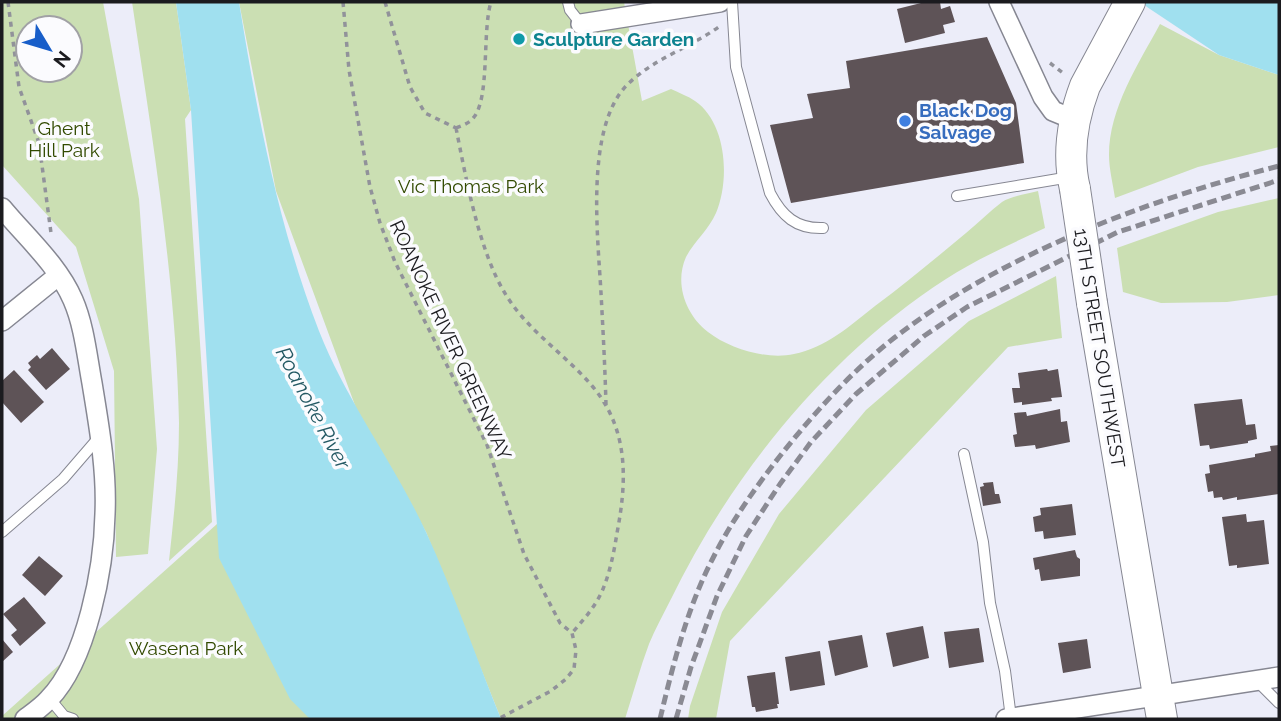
<svg xmlns="http://www.w3.org/2000/svg" width="1281" height="721" font-family="Raleway,sans-serif">
<style>
.green{fill:#cbdfb3;fill-rule:evenodd}
.water{fill:#a0e0ef}
.building{fill:#5e5357}
.lines{fill:none;stroke-linecap:round;stroke-linejoin:round}
.lane-casing{stroke:#868792;stroke-width:12}
.street-casing{stroke:#868792;stroke-width:22}
.primary-casing{stroke:#868792;stroke-width:32}
.path{stroke:#91929a;stroke-width:3.5;stroke-dasharray:5 5;stroke-linecap:butt}
.lane{stroke:#fff;stroke-width:10}
.street{stroke:#fff;stroke-width:19}
.primary{stroke:#fff;stroke-width:30}
.rail{stroke:#8a8a93;stroke-width:5;stroke-dasharray:10 5;stroke-linecap:butt}
.primary-bridge-casing{stroke:#868792;stroke-width:32;stroke-linecap:butt}
.primary-bridge{stroke:#fff;stroke-width:30}
.culture-dot{fill:#0f9aa8;stroke:#fbfbfe;stroke-width:2.5}
.shop-dot{fill:#3f7fe0;stroke:#fbfbfe;stroke-width:2.5}
.labels{text-anchor:middle;stroke-width:7;stroke-linejoin:round;paint-order:stroke}
.culture-label{font-size:19px;font-weight:bold;fill:#0d838f;stroke:#fbfbfe;text-anchor:start}
.shop-label{font-size:19px;font-weight:bold;fill:#366cbe;stroke:#fbfbfe;text-anchor:start}
.park-label{font-size:19px;fill:#324a00;stroke:#fbfbfe}
.street-label{font-size:19px;fill:#1b1b1f;stroke:#fbfbfe}
.water-label{font-size:21px;font-style:italic;fill:#245964;stroke:#fbfbfe}
</style>
<rect width="100%" height="100%" fill="#ecedf9"/>
<path class="green" d="M2 2H103L139 199 157 449 148 554 116 557 114 371 76 247 2 165ZM70 28V70H28V28Z
M132 2H176L191 110 185 119 212 522 169 561C174 515 179 469 179 423 176 281 153 142 132 2Z
M239 2H624L642 101 671 89C679 93 688 96 695 101 727 123 730 180 716 213 709 229 694 242 686 257 674 284 686 315 708 332 730 349 767 360 794 354 825 348 850 326 875 306 906 283 936 258 966 233 978 223 990 211 1002 202 1011 196 1027 194 1038 191L1045 228C1011 244 977 259 946 279 828 355 731 475 670 601 663 615 655 629 649 644 640 668 633 694 625 719H501L426 532 356 408 276 191Z
M1160 24 1219 55 1279 75V147L1198 167 1115 198C1113 184 1109 169 1109 155 1109 108 1139 63 1160 24Z
M1279 198V295L1227 302 1161 303 1123 292 1117 248 1218 212Z
M1056 276 1062 338 1008 347 730 641 716 719H688L690 706 722 612 779 514 866 410 969 321Z
M217 524 261 640 328 719H2V716Z"/>
<path class="water" d="M176 2H239C257 113 278 225 319 331 347 402 394 463 426 532 454 593 476 657 501 719H310L290 699 219 558 191 110Z
M1142 2H1279V75L1219 55 1147 7Z"/>
<path class="building" d="M925 2H940L941 9 950 6 955 22 943 25 945 33 905 43 897 9Z
M987 37 1016 103 1024 163 791 203 770 125 813 118 807 94 850 88 846 61Z
M52 348 70 369 46 390 28 370 31 367 28 363 37 355 40 359Z
M1047 369 1048 371 1058 369 1062 397 1051 398 1052 401 1022 405V402L1014 403 1012 388H1020L1018 373Z
M14 370 44 402 21 423 2 402V381Z
M1242 399 1246 425 1255 424 1257 439 1248 441V443L1210 449 1209 445 1200 446 1194 404Z
M1060 409 1061 422 1067 421 1070 442 1036 449 1035 445 1015 447 1013 435 1017 434 1014 413 1026 412 1027 416Z
M1279 445V494L1237 500V497L1223 500 1222 497 1214 498 1213 491 1208 492 1205 474 1210 473 1209 465 1255 457V454L1271 451 1270 446Z
M993 482 995 494H999L1001 503 983 506 980 487 984 486 983 483Z
M1072 504 1076 535 1044 539 1043 531 1035 532 1033 517 1041 515 1040 508Z
M1246 514 1247 522 1264 520 1269 564 1237 568V565L1229 566 1222 517Z
M1075 550 1077 557 1080 559V576L1041 581 1039 569 1035 570 1033 558Z
M39 556 63 576 45 596 22 575Z
M24 597 46 623 20 646 11 635 17 630 3 614Z
M923 626 929 658 893 667 886 633Z
M979 628 984 662 949 668 944 632Z
M862 635 868 667 835 676 828 641Z
M2 639 13 652 2 662Z
M1087 639 1091 668 1063 673 1058 643Z
M820 651 825 685 790 691 785 657Z
M775 672 779 704H777L778 708 756 712 755 707H752L747 676Z"/>
<g class="lines">
<defs>
<path id="lane" d="M568 2 570 10 581 24
M732 2 736 67 770 193C782 216 796 229 823 228
M957 196 1070 177
M964 454 983 542 990 603 1005 671 1011 718
M2 532 63 479 101 435
M1257 681 1279 703
M50 699 64 716 73 719"/>
<path id="street" d="M999 2 1043 97 1053 111 1075 120
M581 24 720 2
M2 208C26 237 58 265 73 300 84 325 87 356 92 383 99 426 107 470 105 514 104 567 87 660 49 699 42 707 33 713 25 719
M2 321 59 275
M1006 719 1279 677"/>
<path id="primary" d="M1075 189C1067 155 1073 118 1085 86L1130 2
M1092 303 1162 719"/>
</defs>
<use href="#lane" class="lane-casing"/>
<use href="#street" class="street-casing"/>
<use href="#primary" class="primary-casing"/>
<path class="path" d="M8 2 19 87 39 143 51 233
M343 2 349 70 370 187 380 223 395 262 487 445 524 554 560 623 572 633 576 650 574 669 566 679 551 691 498 719
M385 2 410 87 425 113 456 128
M1050 63 1063 73
M456 128C466 178 479 252 506 295 528 331 566 355 593 387 629 430 627 481 617 533 614 552 610 572 603 589 596 606 584 619 572 633
M456 128C463 125 470 123 474 117 490 97 482 31 491 2
M606 405C605 367 603 330 601 293 598 237 585 130 626 86 652 59 690 48 720 26"/>
<use href="#lane" class="lane"/>
<use href="#street" class="street"/>
<use href="#primary" class="primary"/>
<path class="rail" d="M660 719C673 665 687 608 713 558 731 522 755 488 780 456 814 413 851 372 894 338 1002 254 1147 200 1279 166
M676 719 691 667 717 596 746 536 780 484 811 442 856 394 924 336 967 307 1118 232 1279 180"/>
<defs>
<path id="primary-bridge" d="M1075 189 1092 303"/>
</defs>
<use href="#primary-bridge" class="primary-bridge-casing"/>
<use href="#primary-bridge" class="primary-bridge"/>
</g>
<circle class="culture-dot" cx="519" cy="39" r="7"/>
<circle class="shop-dot" cx="905" cy="121" r="7"/>
<g class="labels">
<g class="culture-label">
<text x="533" y="46">Sculpture Garden</text>
</g>
<g class="shop-label">
<text x="919" y="117">Black Dog<tspan x="919" dy="22">Salvage</tspan></text>
</g>
<g class="park-label">
<text x="64" y="135">Ghent<tspan x="64" dy="22">Hill Park</tspan></text>
<text x="471" y="193">Vic Thomas Park</text>
<text x="186" y="655">Wasena Park</text>
</g>
<g class="street-label">
<text transform="translate(451 340) rotate(65)" y="7">ROANOKE RIVER GREENWAY</text>
<text transform="translate(1100 348) rotate(81)" y="7">13TH STREET SOUTHWEST</text>
</g>
<g class="water-label">
<text transform="translate(313 408) rotate(62)" y="7">Roanoke River</text>
</g>
</g>
<rect width="1281" height="721" fill="none" stroke="#1b1b1f" stroke-width="7"/>
<g transform="translate(49 49) rotate(128)"><circle r="33" fill="#fbfbfe" stroke="#a1a1a5" stroke-width="2"/>
<path d="M0-5L12 26L0 18L-12 26Z" fill="#185ec9"/>
<text y="-10" font-size="19" font-weight="bold" text-anchor="middle" fill="#1b1b1f">N</text>
</g>
</svg>
